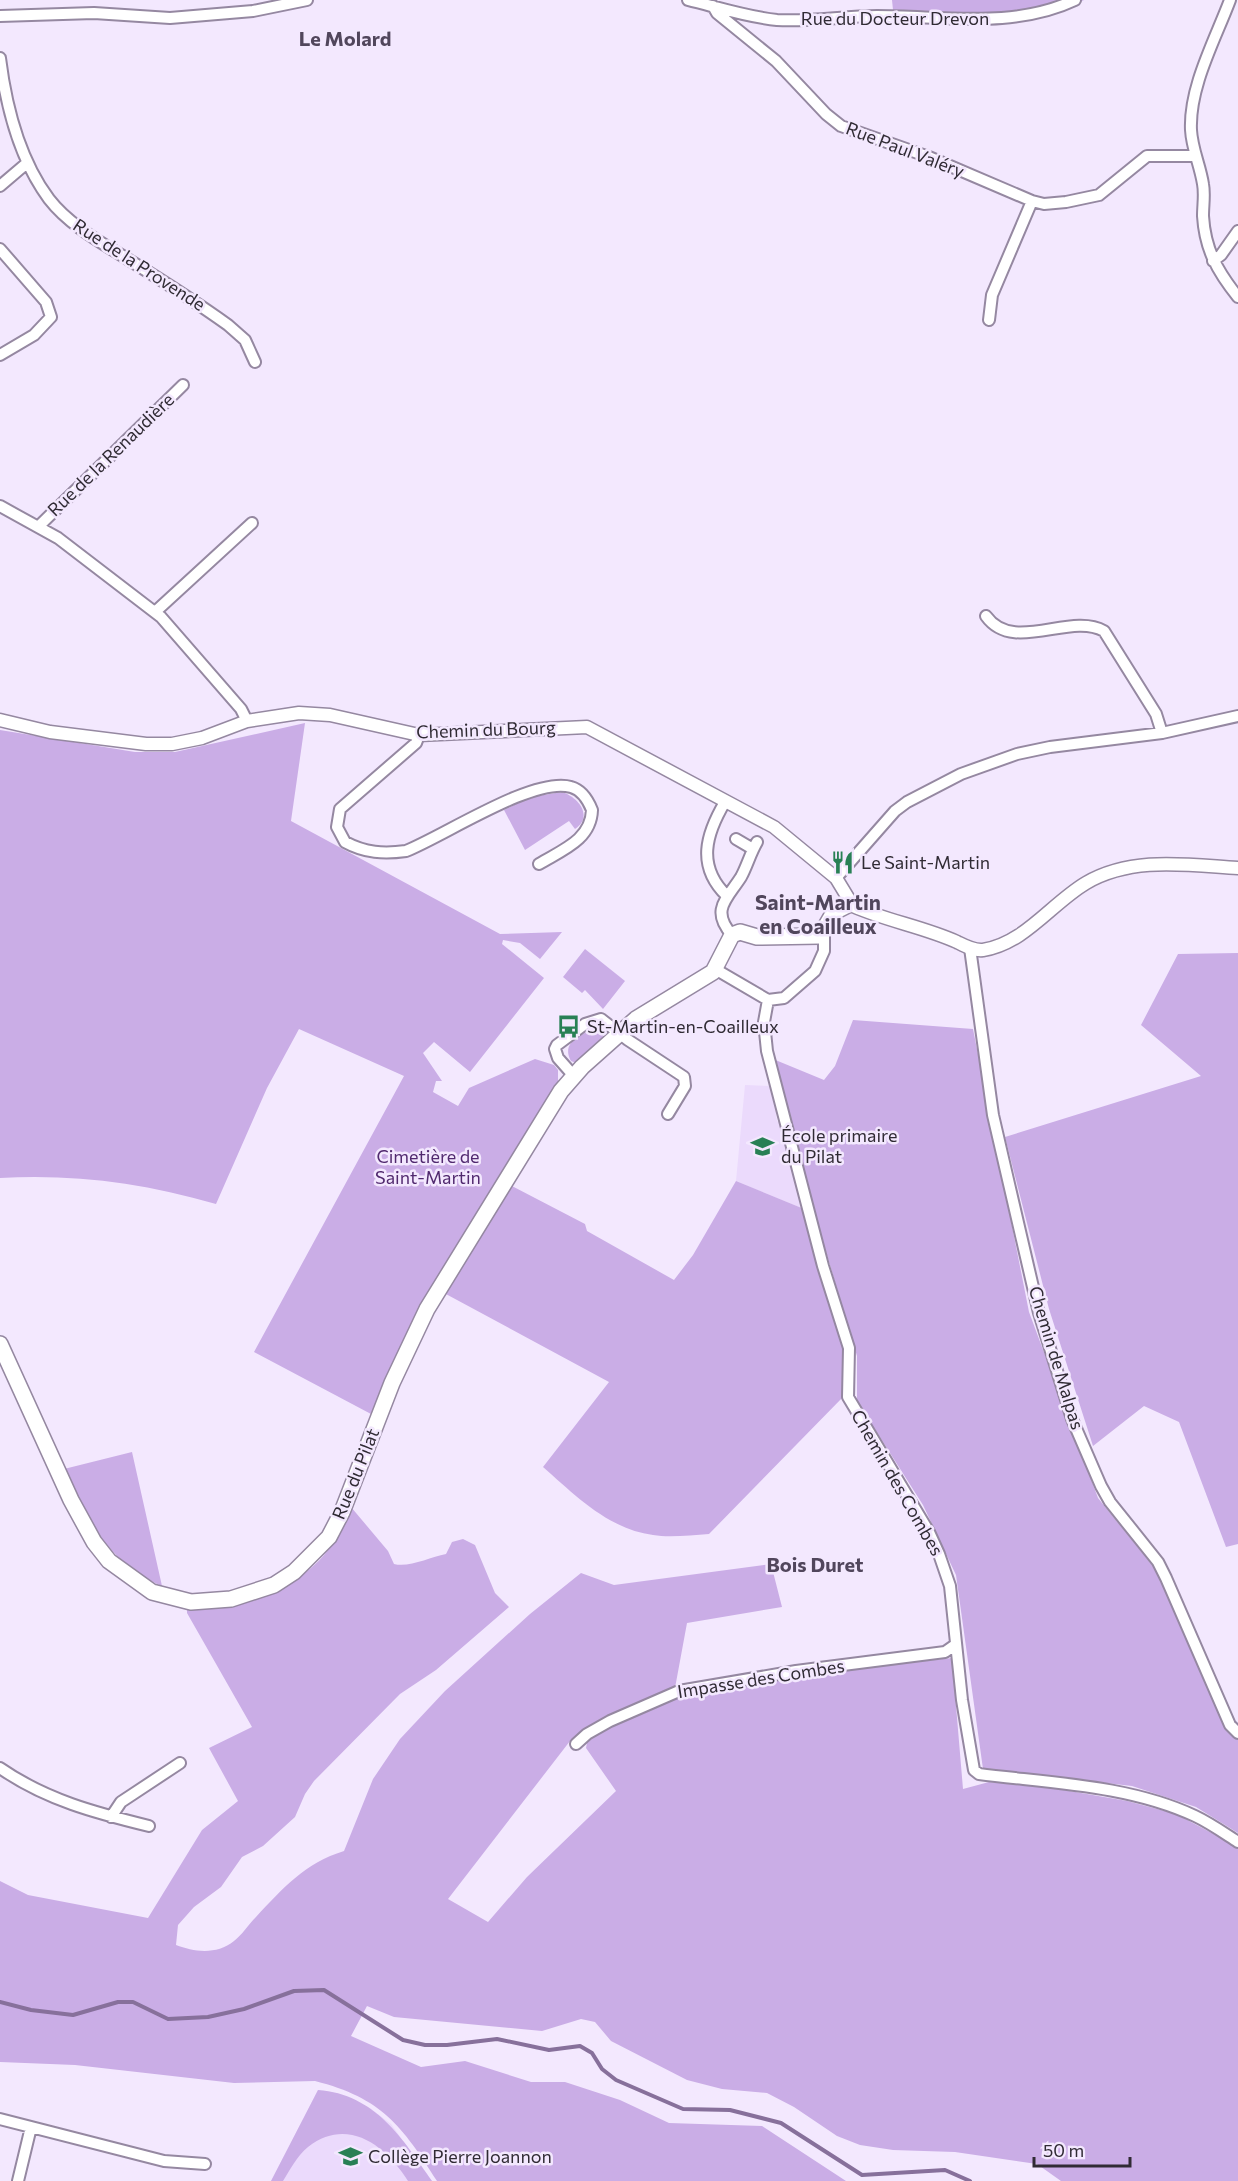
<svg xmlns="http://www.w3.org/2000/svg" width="1238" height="2181" font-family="Commissioner,sans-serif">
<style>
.built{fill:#ebdafc}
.green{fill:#caade6}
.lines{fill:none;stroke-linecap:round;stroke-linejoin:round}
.stream{stroke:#87709b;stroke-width:4}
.minor-casing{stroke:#9588a1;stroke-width:14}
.tertiary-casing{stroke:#9588a1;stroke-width:15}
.secondary-casing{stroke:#9588a1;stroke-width:18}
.minor{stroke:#fff;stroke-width:10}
.tertiary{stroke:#fff;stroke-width:12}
.secondary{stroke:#fff;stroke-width:15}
.labels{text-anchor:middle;stroke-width:5;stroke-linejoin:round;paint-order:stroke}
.street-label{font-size:18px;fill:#302b34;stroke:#f3e8fe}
.poi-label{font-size:18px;fill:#302b34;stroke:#f3e8fe;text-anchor:start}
.park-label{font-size:18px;fill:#51296f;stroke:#f3e8fe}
.neighbourhood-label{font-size:20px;font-weight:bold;fill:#51465c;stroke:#f3e8fe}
.quarter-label{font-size:21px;font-weight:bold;fill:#51465c;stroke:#f3e8fe}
</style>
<rect width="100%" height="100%" fill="#f3e8fe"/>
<path class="built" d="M745 1085 771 1086 778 1111 776 1115 777 1121 782 1125 790 1158 788 1161 793 1167 803 1206 801 1208 736 1181Z
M318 2090 370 2108 391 2124 432 2181H271Z"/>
<path class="green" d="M892 0H1084L1053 14 994 24 931 23 893 10Z
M305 723 291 821 500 934 562 932 540 959 520 943 503 940 502 944 544 978 470 1072 434 1042 423 1053 442 1081H436L433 1092 458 1106 469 1088 535 1059 554 1065 558 1070V1084L414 1317 371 1414 254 1352 404 1076 299 1029 267 1088 216 1204C142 1183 76 1174 0 1178V730L135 752H175Z
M562 792C578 797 594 816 575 829L569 821 525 850 504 810 531 797Z
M585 949 625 981 603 1009 585 990 582 993 563 977Z
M1238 953V1544L1226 1547 1179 1422 1144 1406 1093 1446 1049 1309 1005 1137 1201 1076 1141 1025 1178 954Z
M853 1020 973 1029 1029 1312 1098 1498 1160 1575 1225 1725 1238 1738V1833L1196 1807 1132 1786 983 1769 956 1575 923 1505 857 1401V1356L802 1171 773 1059 824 1080 835 1066Z
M597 1028 604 1033 601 1041 576 1063 571 1061C560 1042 583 1033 597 1028Z
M736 1181 804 1209 821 1280 847 1360 843 1397 709 1534C691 1535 670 1538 653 1535 608 1529 575 1495 543 1467L609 1382 444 1293 510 1185 585 1224 587 1231 674 1280 693 1255Z
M132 1452 162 1586C111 1564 84 1519 64 1469Z
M351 1507 388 1551 394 1564C409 1568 430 1557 446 1554L452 1542 463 1539 475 1545 495 1593 509 1607 436 1670 400 1694 314 1781 305 1794 295 1817 263 1846 242 1857 221 1887 194 1907 178 1925 176 1945C194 1952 217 1955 234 1941 242 1935 248 1925 256 1917 283 1888 305 1863 344 1851L373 1779 400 1739 445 1691 530 1614 581 1573 614 1585 771 1564 782 1607 687 1623 675 1688 636 1705 570 1741 448 1899 488 1922 527 1877 616 1791 586 1748 588 1738 610 1725 680 1694 810 1673 952 1658 963 1789 989 1782 1041 1786 1127 1801 1176 1814 1238 1847V2181H1061L1037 2164 955 2152 893 2150 860 2145 837 2136 794 2107 767 2093 722 2089 687 2080 611 2041 595 2022 581 2019 542 2031 394 2017 367 2006 351 2036 421 2067 465 2061 531 2082H565L620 2100 669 2123 762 2126 846 2181H437C402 2126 382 2098 315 2081L234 2083 75 2065 0 2062V1881L28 1895 148 1918 202 1830 238 1801 209 1748 252 1727 187 1613V1608C242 1609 305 1589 335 1540 342 1529 346 1517 351 1507Z
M318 2090C375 2094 403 2139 432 2181H408C386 2146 348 2116 308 2147 297 2156 290 2170 283 2181H271Z"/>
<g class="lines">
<path class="stream" d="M0 2002 31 2010 73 2015 118 2002H133L168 2019 208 2017 244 2009 294 1991 324 1990 403 2040 425 2045H447L497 2039 549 2050 580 2046 592 2053 602 2069 616 2080 683 2109 730 2110 781 2123 862 2175 945 2170 970 2181"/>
<defs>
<path id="minor" d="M688 0C717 7 747 17 777 20 810 22 844 16 877 16 944 16 1014 29 1075 0
M1230 0C1215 40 1189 87 1191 130 1192 149 1200 165 1203 184 1205 194 1203 205 1203 216 1205 249 1217 271 1238 297
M713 6 717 13 776 61 826 114 841 126 929 157 1032 201 1044 204 1066 202 1099 195 1147 156H1194
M0 16 94 13 170 18 253 11 307 0
M0 58C6 106 20 160 49 199 69 225 102 243 129 260 163 281 196 302 228 325L245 340 255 362
M0 186 27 163
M0 249 46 302 51 317 34 335 0 355
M1213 261 1221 255 1238 231
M989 320 992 295 1032 201
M0 506 58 538 161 617 241 709 247 721
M39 526 183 385
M155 612 252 523
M986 616C1013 654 1070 612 1104 631L1156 714 1162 733
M419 735 416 743 340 809 337 827 345 842C365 853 384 854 406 851 444 836 534 776 571 787 582 790 588 800 592 810 591 840 562 850 539 864
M725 802C706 834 696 866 727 896
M736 839 753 849
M836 878 895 811 907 802 961 774 1017 754 1050 747 1162 733 1238 716
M732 935C710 910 727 899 741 877 747 866 750 854 757 842
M970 948 993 1115 1039 1313 1072 1419 1101 1486 1110 1502 1158 1562 1166 1578 1230 1725 1238 1733
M715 969 768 1000 784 998 815 971 824 951V932
M768 1000 764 1022 767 1051 823 1266 849 1348 848 1397 929 1532 939 1554 950 1586 962 1700 974 1770 979 1774C1050 1783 1129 1785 1195 1816 1210 1823 1224 1833 1238 1842
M573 1075 558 1058 555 1049 557 1045 585 1024 601 1019 628 1040 684 1077 685 1086 668 1114
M576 1744 587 1734 610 1721 679 1691 796 1671 945 1652 955 1645
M0 1768C46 1800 96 1813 149 1826
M111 1817 121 1802 180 1763
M0 2119 164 2161 205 2164
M18 2181 31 2127"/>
<path id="tertiary" d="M0 720 50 732 146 744H172L202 738 247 721 299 713 330 715 419 735 587 727 774 827 836 878 853 906C887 921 924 927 957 942 965 946 974 951 983 950 1024 944 1052 903 1086 883 1132 856 1187 865 1238 868"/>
<path id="secondary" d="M0 1344 71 1500 94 1542 109 1561 152 1592 191 1602 231 1599 274 1585 294 1572 329 1537 342 1512 392 1383 427 1309 561 1091 582 1067 636 1019 713 972 732 935 740 932 757 937 820 936 834 912 850 904"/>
</defs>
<use href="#minor" class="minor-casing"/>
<use href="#tertiary" class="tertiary-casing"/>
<use href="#secondary" class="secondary-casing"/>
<use href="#minor" class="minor"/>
<use href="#tertiary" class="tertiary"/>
<use href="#secondary" class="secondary"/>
</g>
<defs>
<symbol id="restaurant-bare" viewBox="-9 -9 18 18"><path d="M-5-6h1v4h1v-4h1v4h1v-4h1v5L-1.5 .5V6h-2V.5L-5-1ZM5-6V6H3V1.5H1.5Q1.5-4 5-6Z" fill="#288055" stroke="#f3e8fe" stroke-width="2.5" paint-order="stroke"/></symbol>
<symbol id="bus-bare" viewBox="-9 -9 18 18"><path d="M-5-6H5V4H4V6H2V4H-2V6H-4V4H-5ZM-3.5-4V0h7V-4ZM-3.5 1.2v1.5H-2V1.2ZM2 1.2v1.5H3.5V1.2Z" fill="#288055" stroke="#f3e8fe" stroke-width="2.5" paint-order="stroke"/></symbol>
<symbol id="school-bare" viewBox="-9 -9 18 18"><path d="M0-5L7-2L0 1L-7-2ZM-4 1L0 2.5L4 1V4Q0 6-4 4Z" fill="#288055" stroke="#f3e8fe" stroke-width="2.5" paint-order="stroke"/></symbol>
</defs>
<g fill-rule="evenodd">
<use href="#restaurant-bare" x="826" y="846" width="33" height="33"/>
<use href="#bus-bare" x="552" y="1010" width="33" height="33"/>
<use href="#school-bare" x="746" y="1130" width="33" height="33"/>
<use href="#school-bare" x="334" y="2140" width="33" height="33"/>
</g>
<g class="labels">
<g class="street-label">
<text x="895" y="25">Rue du Docteur Drevon</text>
<text transform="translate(905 150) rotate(21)" y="6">Rue Paul Valéry</text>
<text transform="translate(139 265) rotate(33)" y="6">Rue de la Provende</text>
<text transform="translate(111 455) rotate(-44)" y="6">Rue de la Renaudière</text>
<text transform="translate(486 730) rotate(-2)" y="6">Chemin du Bourg</text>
<text transform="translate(1056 1358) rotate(73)" y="6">Chemin de Malpas</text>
<text transform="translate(356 1474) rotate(-68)" y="6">Rue du Pilat</text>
<text transform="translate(897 1483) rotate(60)" y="6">Chemin des Combes</text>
<text transform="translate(761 1679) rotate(-9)" y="6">Impasse des Combes</text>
</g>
<g class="poi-label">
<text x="861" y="869">Le Saint-Martin</text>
<text x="587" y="1033">St-Martin-en-Coailleux</text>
<text x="781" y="1142">École primaire<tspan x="781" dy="21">du Pilat</tspan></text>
<text x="368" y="2163">Collège Pierre Joannon</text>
</g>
<g class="park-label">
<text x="428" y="1163">Cimetière de<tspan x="428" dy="21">Saint-Martin</tspan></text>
</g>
<g class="neighbourhood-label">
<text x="345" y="46">Le Molard</text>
<text x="815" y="1572">Bois Duret</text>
</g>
<g class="quarter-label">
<text x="818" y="910">Saint-Martin<tspan x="818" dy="24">en Coailleux</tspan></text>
</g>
</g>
<path d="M1034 2157v9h96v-9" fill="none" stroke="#302b34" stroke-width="3"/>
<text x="1043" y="2157" font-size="18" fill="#302b34" stroke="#f3e8fe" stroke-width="4.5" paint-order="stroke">50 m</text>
</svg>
